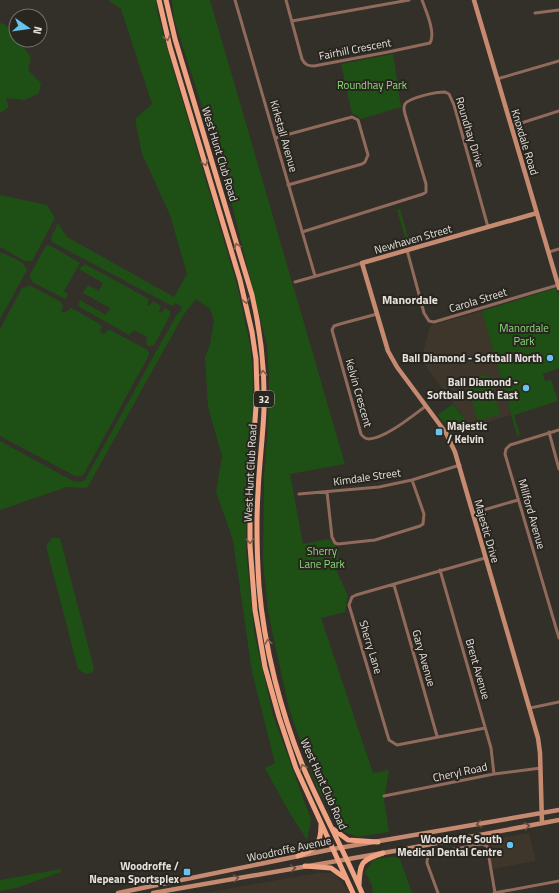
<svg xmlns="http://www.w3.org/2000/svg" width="559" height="893" font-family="'Titillium Web',sans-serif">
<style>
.built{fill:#3e362a}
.green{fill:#1e5015}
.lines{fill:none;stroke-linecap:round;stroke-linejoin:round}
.street{stroke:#906a5b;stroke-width:3}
.secondary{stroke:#c68a71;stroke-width:4.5}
.primary{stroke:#f0a382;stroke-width:5}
.oneway{stroke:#835e4c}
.oneway2{stroke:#684d40}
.poi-dot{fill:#66c4ef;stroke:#29251f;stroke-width:1.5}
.labels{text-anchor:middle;stroke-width:4;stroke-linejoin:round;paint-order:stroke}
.shield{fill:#29251f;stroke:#ada9a5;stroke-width:1}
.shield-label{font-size:10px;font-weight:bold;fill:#e5e2de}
.street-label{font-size:11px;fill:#e5e2de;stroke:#29251f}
.park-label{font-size:11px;fill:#88da7b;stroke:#29251f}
.poi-label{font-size:11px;font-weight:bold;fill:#e5e2de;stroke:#29251f;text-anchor:end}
.neighbourhood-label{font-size:12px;font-weight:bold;fill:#e7e2d9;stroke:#29251f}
</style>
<rect width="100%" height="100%" fill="#332f29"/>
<path class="built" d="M482 311 511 415 471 427 421 360 430 326Z
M529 833 536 861 492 869 486 840Z
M318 873H335L349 893H202Z"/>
<path class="green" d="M108 0H156L158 15 174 73 237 285 250 345 253 377 252 435 247 486 246 549 254 632 273 715 311 820 307 840 286 807 265 768 275 763 252 672 233 540 216 492 222 456 208 407 205 357 210 345 214 320 210 309 196 299 184 314 87 488 67 487 0 510V441L73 481 81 482 85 480 177 314 180 312 182 307 175 303 172 306 52 242 51 238 58 223 67 237 174 297 187 274 170 215 142 154 135 119 152 104 121 9Z
M172 0H210L345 464 290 474 303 544 329 539 339 550 337 572 348 596 345 612 321 618 373 773 389 770 384 800 389 832 357 837 343 831 317 788 289 709 268 612 263 561 264 477 268 427 269 377 267 345 227 185 174 19Z
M0 23 4 24 16 36V40H19L31 58 28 70 41 83 39 93 25 100 6 98 9 107 0 113Z
M393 54 401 107 361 119 356 115 352 114 341 64Z
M0 195 47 205 55 218 32 261H25L0 247Z
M400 209 410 244H407L397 210Z
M48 245 51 246 80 263 64 291 68 294 65 299 34 283 30 278V275L45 247Z
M0 253H3L23 263 27 270 0 319Z
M85 264 149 299 147 305 149 306 153 301 161 306 159 312 161 313 165 308 170 311V316L154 345 149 346 146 344 147 337 134 330 129 335 78 306 80 300 106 315 110 308 83 293 88 285 99 291 103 283 79 269Z
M28 286H31L61 302 63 307 61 311 64 313 71 308 100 324 102 327 100 332 104 334 108 330H110L146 349 149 352V355L84 474 81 476H75L0 436V329L22 288Z
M556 288 559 297V368L543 374 545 381 551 380 558 401 514 415 520 435 517 436 482 311Z
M488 374 500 414 478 421 466 380Z
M453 404 471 427 451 432 438 415Z
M52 538H60L94 668 92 673 85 674 78 669 46 546Z
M399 856 412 893H373L372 885 365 872 374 859Z
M61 869V872L16 888 0 891V880Z"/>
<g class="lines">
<path class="street" d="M235 0 315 276
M286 0 302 59C305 65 308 66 314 66L388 52 430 43C436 33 426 11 422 0
M535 13 559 10
M292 21 409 0
M497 79 559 61
M512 126 559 111
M275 138 352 117 358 120 368 155 365 162 362 164 288 185
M302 232 423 194 426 192V184L405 114C404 110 403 107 405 104 410 97 437 92 445 92L449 94 454 105 488 227
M407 250 424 313 429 321 434 322 558 285
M549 252 559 249
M295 282 362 263
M377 314 340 324 334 326 332 330 361 434C363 437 365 439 369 439 386 438 412 416 426 406
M559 430 510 445 506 449 505 454 559 638
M549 432 559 469
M327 492 332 537 335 543 338 544 375 540 420 526 423 524 424 514 412 480
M299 494 379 487 412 480 460 465
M473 513 518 500
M440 570 491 748 494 774
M394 585 437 736
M530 708 559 702
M485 728 397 745 389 740 349 605 352 597 356 595 485 558
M384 796 494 774 541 768
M438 893 427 863C427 858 428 855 433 853L482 844 487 846 495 893
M494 893 559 881"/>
<path class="secondary" d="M474 0 559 288
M537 213 362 263 388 351 397 367 446 433 455 452 538 738 540 753 542 823
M118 893 333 849 559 810
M153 893 400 850 559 820"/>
<path class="primary" d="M159 0 170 47 240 280 252 332 256 359 257 392 250 491V546L255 610 265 667 279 717 296 768 353 893
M166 0 175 39 252 295C261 333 265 370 264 409 263 437 259 465 258 493 256 524 257 555 259 586 264 647 281 713 304 769 322 811 344 851 362 893
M333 829 348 840 378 842
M298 856C316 849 321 845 321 825
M305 866 331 868 345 878
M359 885C360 862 361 860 383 853"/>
</g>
<defs><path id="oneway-chevron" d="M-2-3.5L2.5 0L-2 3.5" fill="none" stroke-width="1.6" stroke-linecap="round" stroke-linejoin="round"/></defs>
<g class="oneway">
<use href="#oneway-chevron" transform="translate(167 38) rotate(75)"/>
<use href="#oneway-chevron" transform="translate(205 163) rotate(73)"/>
<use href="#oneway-chevron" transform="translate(237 246) rotate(-107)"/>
<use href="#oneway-chevron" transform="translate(246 301) rotate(75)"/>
<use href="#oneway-chevron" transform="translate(263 373) rotate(-93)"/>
<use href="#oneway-chevron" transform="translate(250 541) rotate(88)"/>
<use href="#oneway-chevron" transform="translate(268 642) rotate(-100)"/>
<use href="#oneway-chevron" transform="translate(303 767) rotate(-112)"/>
</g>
<g class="oneway2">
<use href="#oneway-chevron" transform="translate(479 824) rotate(170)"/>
<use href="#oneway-chevron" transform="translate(527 826) rotate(-11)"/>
<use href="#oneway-chevron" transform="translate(293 868) rotate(-9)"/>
<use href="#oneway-chevron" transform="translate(236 878) rotate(-10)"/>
</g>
<g class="poi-dot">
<circle cx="550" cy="358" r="4"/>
<circle cx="526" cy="388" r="4"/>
<rect x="435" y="428" width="8" height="8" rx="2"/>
<circle cx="510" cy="845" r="4"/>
<rect x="183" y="868" width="8" height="8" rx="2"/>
</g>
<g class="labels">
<rect class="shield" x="254" y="391" width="20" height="16" rx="3"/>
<g class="shield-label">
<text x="264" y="403">32</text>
</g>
<g class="street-label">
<text transform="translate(355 49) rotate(-11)" y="4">Fairhill Crescent</text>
<text transform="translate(470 132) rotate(73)" y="4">Roundhay Drive</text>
<text transform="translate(284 136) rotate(74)" y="4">Kirkstall Avenue</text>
<text transform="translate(525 142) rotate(73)" y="4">Knoxdale Road</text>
<text transform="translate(220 154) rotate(73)" y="4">West Hunt Club Road</text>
<text transform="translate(413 239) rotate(-16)" y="4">Newhaven Street</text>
<text transform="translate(478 300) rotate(-17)" y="4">Carola Street</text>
<text transform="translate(359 393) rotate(74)" y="4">Kelvin Crescent</text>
<text transform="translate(250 473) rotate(-87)" y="4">West Hunt Club Road</text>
<text transform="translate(367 477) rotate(-8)" y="4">Kimdale Street</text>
<text transform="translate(532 514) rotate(74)" y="4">Millford Avenue</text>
<text transform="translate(487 531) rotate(74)" y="4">Majestic Drive</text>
<text transform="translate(371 647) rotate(73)" y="4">Sherry Lane</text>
<text transform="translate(424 658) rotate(74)" y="4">Gary Avenue</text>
<text transform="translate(478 669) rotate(74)" y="4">Brent Avenue</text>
<text transform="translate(460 772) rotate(-12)" y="4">Cheryl Road</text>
<text transform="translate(324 784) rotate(66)" y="4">West Hunt Club Road</text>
<text transform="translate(289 849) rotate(-12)" y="4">Woodroffe Avenue</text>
</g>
<g class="park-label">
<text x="372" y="89">Roundhay Park</text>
<text x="524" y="332">Manordale<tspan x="524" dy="13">Park</tspan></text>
<text x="322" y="555">Sherry<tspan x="322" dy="13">Lane Park</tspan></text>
</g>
<g class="poi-label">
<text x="542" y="362">Ball Diamond - Softball North</text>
<text x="518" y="386">Ball Diamond -<tspan x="518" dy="13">Softball South East</tspan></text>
<text x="447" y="430" text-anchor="start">Majestic<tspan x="447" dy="13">/ Kelvin</tspan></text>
<text x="502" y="843">Woodroffe South<tspan x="502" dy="13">Medical Dental Centre</tspan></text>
<text x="179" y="870">Woodroffe /<tspan x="179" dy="13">Nepean Sportsplex</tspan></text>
</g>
<g class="neighbourhood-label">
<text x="410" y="304">Manordale</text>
</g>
</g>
<g transform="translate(28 28) rotate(103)"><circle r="19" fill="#29251f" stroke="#74716b"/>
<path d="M0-3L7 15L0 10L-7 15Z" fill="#66c4ef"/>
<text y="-6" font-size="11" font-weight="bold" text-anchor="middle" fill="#e5e2de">N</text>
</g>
</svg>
